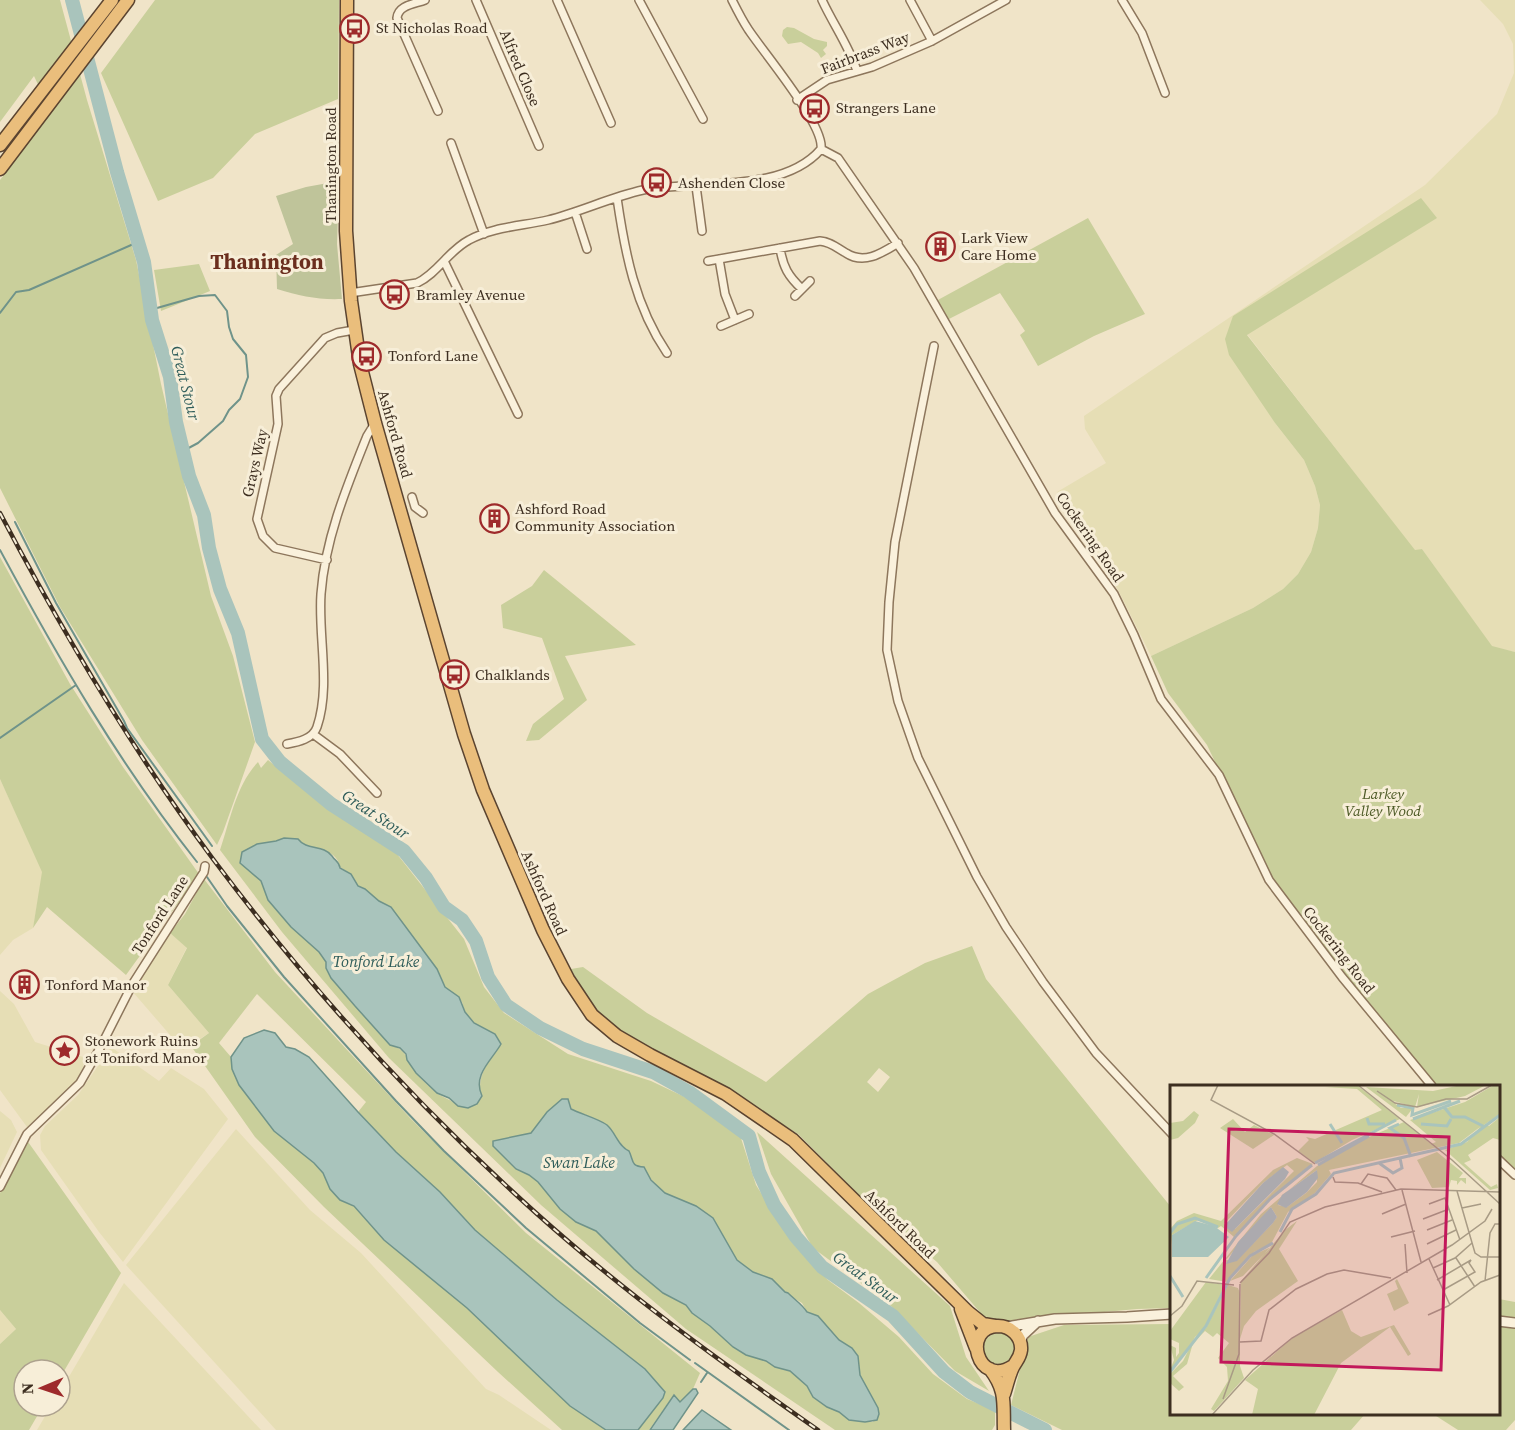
<svg xmlns="http://www.w3.org/2000/svg" width="1515" height="1430" font-family="'Source Serif 4',serif">
<style>
.farmland{fill:#e6deb5}
.green{fill:#c9cf9b;fill-rule:evenodd}
.cemetery{fill:#bfc49a}
.water{fill:#a9c4bc;stroke:#6f938a;stroke-width:1.5}
.lines{fill:none;stroke-linecap:round;stroke-linejoin:round}
.stream{stroke:#6f938a;stroke-width:2}
.river{stroke:#a9c4bc;stroke-width:14}
.minor-casing{stroke:#8d765c;stroke-width:10}
.tertiary-casing{stroke:#8d765c;stroke-width:12}
.trunk-casing{stroke:#5b4430;stroke-width:15}
.minor{stroke:#faf1dc;stroke-width:7}
.tertiary{stroke:#faf1dc;stroke-width:9}
.trunk{stroke:#eabe7c;stroke-width:12}
.rail-casing{stroke:#3d2e20;stroke-width:4.5}
.rail{stroke:#f7eed8;stroke-width:2;stroke-dasharray:7;stroke-linecap:butt}
.labels{text-anchor:middle;stroke-width:6;stroke-linejoin:round;paint-order:stroke}
.poi-label{font-size:15px;fill:#3d2e20;stroke:#f7eed8;text-anchor:start}
.street-label{font-size:15px;fill:#3d2e20;stroke:#f7eed8}
.park-label{font-size:15px;font-style:italic;fill:#4d5a26;stroke:#f7eed8}
.water-label{font-size:16px;font-style:italic;fill:#2f5d5a;stroke:#f7eed8}
.district-label{font-size:21px;font-weight:bold;fill:#6b2e1e;stroke:#f7eed8}
.inset-river{fill:none;stroke:#a9c4bc;stroke-width:3}
.inset-road{fill:none;stroke:#a89b85;stroke-width:1.5}
.view{fill:#c2185b;fill-opacity:0.15;stroke:#c2185b;stroke-width:3}
.inset-edge{fill:none;stroke:#3d2e20;stroke-width:3}
</style>
<rect width="100%" height="100%" fill="#f0e4c8"/>
<path class="farmland" d="M1480 0H1515V652L1492 647 1422 549 1415 551 1247 334 1436 218 1233 316 1275 423 1304 460 1315 486 1320 505 1318 528 1311 552 1298 574 1283 589 1253 608 1151 656 1118 590 1057 492 1106 463 1085 429 1084 416 1425 185 1497 114 1514 73 1513 44 1503 24Z
M0 779 43 872 33 928 13 940 0 955Z
M170 933 187 947 168 985 209 1033 183 1050 132 991Z
M0 991 14 1004 35 1042 86 1058 78 1081 27 1127 0 1090Z
M111 1047 159 1081 171 1068 204 1089 228 1119 123 1262 99 1232 41 1150 40 1135 45 1126 78 1095Z
M0 1111 11 1120 17 1132 0 1168Z
M236 1129 310 1210 361 1253 486 1389 499 1395 551 1430H276L126 1265Z
M124 1283 261 1430H37L51 1406H60V1392Z
M0 1310 16 1329 0 1344Z"/>
<path class="green" d="M0 0H60L87 100 136 260 161 384 211 596 233 656 255 742 223 832 217 845 142 740 60 607 0 488V180L51 112 34 76 0 122Z
M155 0H339L338 99 255 134 213 178 158 201 101 73Z
M787 27 794 28 814 39 827 42V46L823 50 826 54 821 58 818 53 801 42 788 44 782 36 783 30Z
M1421 198 1437 218 1247 335 1415 550 1422 549 1492 646 1515 652V1173L1499 1155 1498 1086H1436L1344 975 1271 879 1207 745 1168 693 1151 656 1253 608 1283 589 1298 574 1311 552 1318 528 1320 505 1315 486 1304 460 1275 423 1229 355 1225 339 1233 316Z
M1088 218 1145 314 1094 336 1038 366 1020 335 1025 331 1000 293 947 320 936 301Z
M199 264 210 291 161 311 154 270Z
M0 557 70 684 123 767 199 874 126 975 47 907 33 928 42 872 0 779Z
M544 570 636 645 565 656 587 700 539 740 526 741 533 724 564 699 542 638 503 628 501 605 532 586Z
M268 760 309 794 326 804 397 854 464 939 484 987 504 1013 568 1054 651 1081 689 1099 739 1132 756 1185 791 1241 828 1280 859 1303 899 1337 933 1374 967 1399 995 1410V1425L992 1430H835L686 1329 541 1205 389 1058 282 932 220 850C230 821 236 785 258 762L261 768ZM284 838 298 839C309 853 336 845 340 867L351 874 358 886 365 889 379 901 391 907 437 969 445 987 462 1002 465 1012 474 1023 495 1034 501 1043C491 1062 480 1067 480 1090L458 1106C451 1100 445 1098 438 1094 431 1089 423 1081 417 1074 406 1061 409 1050 390 1045L332 978 326 968V962L319 952 291 927 268 900 261 881 252 873 242 852C256 845 270 844 284 838ZM562 1099H568L571 1109C582 1114 602 1120 610 1128 618 1138 622 1147 631 1155L632 1163 646 1174 665 1193 696 1206 713 1218 737 1260 753 1272 772 1279 785 1293 802 1303 807 1312 818 1316 839 1340 852 1348 858 1356 860 1375 878 1408 873 1422 849 1420 839 1412 827 1407 814 1397 807 1386 790 1371 775 1367 766 1361 746 1355 733 1347 710 1326 692 1313 686 1305 663 1293 634 1269 596 1231 576 1222 560 1209 538 1182 494 1141 531 1133 547 1112Z
M204 879 275 972 411 1119 526 1233 700 1373 693 1389 680 1402 673 1396 649 1430H638L665 1392 645 1369 557 1300 475 1230 440 1192 396 1152 358 1112 366 1102 257 994 219 1043 231 1057 232 1069 274 1131 314 1163 323 1173 330 1189 340 1200 354 1206 384 1240 467 1307 606 1430H562L498 1372 324 1207 255 1137 191 1046 209 1033 168 985 187 948 170 933 185 914Z
M972 946 986 979 1171 1207V1308L1137 1309 1028 1319 1009 1323 984 1317 937 1262 868 1204 798 1134 727 1089 641 1045 603 1018 590 1003 571 969 583 967 647 1013 766 1082 868 994 925 963ZM879 1068 890 1077 878 1092 867 1082Z
M757 1132 950 1306 966 1357 989 1391 955 1371 888 1303 813 1248 771 1174Z
M26 1139 121 1273 60 1378V1370H24V1406H43L29 1430H0V1344L16 1329 0 1310V1193Z
M1499 1299 1515 1302V1420L1506 1430H1458L1433 1414H1498Z
M1171 1324 1172 1414H1365L1351 1430H1062L1011 1405 1028 1337 1064 1325Z
M983 1349a16 16 0 1 1 32 0a16 16 0 1 1-32 0Z"/>
<path class="cemetery" d="M339 181 337 244 342 299C318 300 300 296 277 289L276 255 293 244 276 196 306 187Z"/>
<path class="water" d="M284 838 298 839C307 851 323 844 332 856 335 861 339 861 340 868L351 874 358 886 365 889 379 901 391 907 437 969 445 987 459 997 465 1012 474 1023 495 1034 501 1044C492 1060 472 1075 482 1096L477 1104 468 1108 458 1106 449 1098 437 1093 416 1073 407 1060 406 1054 400 1048 390 1045 355 1006 331 978 326 968V962L319 952 291 927 268 900 261 881 240 863 242 852 257 844 276 841Z
M264 1030 275 1033 286 1047 295 1049 309 1057 358 1112 396 1152 440 1192 475 1230 557 1300 645 1369 665 1392 663 1398 638 1430H606L570 1406 467 1308 384 1240 354 1206 340 1200 330 1189 323 1173 314 1163 274 1131 239 1085 232 1069 231 1057 244 1038Z
M562 1099H568L571 1109C581 1114 599 1119 607 1125 616 1133 618 1146 629 1151 634 1161 630 1166 644 1167L651 1180 665 1193 696 1206 713 1218 737 1260 753 1272 772 1279 785 1292 788 1293C795 1300 802 1304 807 1312L818 1316 839 1340 852 1348 858 1356 860 1375 878 1408 879 1414 877 1420 865 1422 849 1420 839 1412 827 1407 813 1397 807 1386 790 1371 775 1367 766 1361 746 1355 733 1347 710 1326 692 1313 686 1305 663 1293 634 1269 596 1231 576 1222 560 1209 538 1182 529 1175 516 1169 493 1146V1141L531 1133 547 1112Z
M693 1389H696L698 1393 673 1430H650L674 1395 680 1402Z
M702 1410 731 1430H683Z"/>
<g class="lines">
<path class="stream" d="M150 310 199 296 215 295 227 311 229 327 233 339 246 355 248 377 240 399 229 410 223 421 198 443 183 451
M0 313 16 292 29 290 138 242
M15 522 56 603 124 721 127 728 212 846
M0 550C58 658 120 765 197 862
M0 738 76 685
M207 877 227 906 284 977 396 1101 444 1151 526 1228 640 1323 690 1360
M695 1363 789 1430
M701 1382 707 1373"/>
<path class="river" d="M72 0 117 172 144 262 152 320 170 377 176 422 189 476 204 515 209 548 220 589 238 633 262 739 280 762 331 804 404 851 426 878 444 907 462 920 476 941 488 977 506 1005 540 1028 583 1049 653 1072 689 1092 749 1136 759 1172 774 1205 796 1237 822 1267 893 1316 944 1372 970 1392 1045 1430"/>
<defs>
<path id="minor" d="M425 0C415 4 398 5 397 18L438 111
M476 0 539 146
M557 0 611 123
M639 0 703 119
M732 0C737 10 742 20 748 29 763 52 825 125 821 149
M822 0C833 24 849 46 857 71
M910 0 932 41
M1122 0 1142 33 1165 93
M797 100 827 80 872 67 932 41 1006 0
M451 143 484 234
M821 149 838 158 914 268 1055 513 1114 594 1134 635 1161 699 1219 775 1269 880 1342 977 1432 1086
M696 186 702 231
M617 198C625 253 635 306 667 353
M575 212 587 249
M780 248C783 267 788 276 802 289
M719 259 725 294 735 320
M444 261 518 414
M708 261 820 241C831 242 837 248 846 253 864 265 882 253 898 243
M350 293 417 283C438 273 448 251 469 240 492 227 522 226 548 220 580 212 611 197 643 190 696 180 783 194 821 149
M795 296 810 281
M721 326 749 314
M934 346 895 542 889 602 887 650 898 701 918 758 977 877 1006 927 1043 982 1096 1053 1172 1134
M412 497 415 507 423 513
M327 560 275 548 263 536 257 519 278 424 276 396 279 389 325 338 337 333 354 330
M313 734 340 754 377 793
M287 744C298 742 313 739 317 727 331 686 318 636 321 594 325 539 347 486 367 436L375 423
M1498 1159 1515 1175
M0 1187 27 1134 80 1083 100 1048 132 985 204 872 205 866"/>
<path id="tertiary" d="M1498 1321 1515 1323
M1006 1327 1055 1319 1127 1317 1172 1314
M1020 1342 1023 1335 1038 1321"/>
<path id="trunk" d="M347 0 346 231 351 301 360 364 375 423 464 734 483 790 543 930 568 979 592 1015 617 1036 650 1055 726 1094 793 1140 968 1312 983 1324 995 1326
M0 145 112 0
M0 169 128 0
M961 1309 976 1348
M990 1369C1007 1391 1003 1404 1004 1430
M1004 1394C1007 1385 1009 1375 1013 1367 1016 1361 1020 1358 1021 1350 1022 1337 1011 1326 998 1326 961 1327 977 1389 1013 1366"/>
</defs>
<use href="#minor" class="minor-casing"/>
<use href="#tertiary" class="tertiary-casing"/>
<use href="#trunk" class="trunk-casing"/>
<use href="#minor" class="minor"/>
<use href="#tertiary" class="tertiary"/>
<use href="#trunk" class="trunk"/>
<defs>
<path id="rail" d="M0 513C63 633 132 750 213 859 308 986 418 1107 536 1213 625 1293 721 1362 818 1430"/>
</defs>
<use href="#rail" class="rail-casing"/>
<use href="#rail" class="rail"/>
</g>
<defs>
<symbol id="bus-ring" viewBox="-11 -11 22 22"><circle r="9.5" fill="#f7eed8" stroke="#9e2a2b" stroke-width="1.5"/><path d="M-5-6H5V4H4V6H2V4H-2V6H-4V4H-5ZM-3.5-4V0h7V-4ZM-3.5 1.2v1.5H-2V1.2ZM2 1.2v1.5H3.5V1.2Z" fill="#9e2a2b"/></symbol>
<symbol id="building-ring" viewBox="-11 -11 22 22"><circle r="9.5" fill="#f7eed8" stroke="#9e2a2b" stroke-width="1.5"/><path d="M-4-6H4V6H1V3H-1V6H-4ZM-2.5-4.3h1.7v1.8h-1.7ZM.8-4.3h1.7v1.8H.8ZM-2.5-1h1.7V.8h-1.7ZM.8-1h1.7V.8H.8Z" fill="#9e2a2b"/></symbol>
<symbol id="sight-ring" viewBox="-11 -11 22 22"><circle r="9.5" fill="#f7eed8" stroke="#9e2a2b" stroke-width="1.5"/><path d="M0-6L1.8-2.2L6-1.7L2.9 1.2L3.7 5.4L0 3.3L-3.7 5.4L-2.9 1.2L-6-1.7L-1.8-2.2Z" fill="#9e2a2b"/></symbol>
</defs>
<g fill-rule="evenodd">
<use href="#bus-ring" x="338" y="12" width="33" height="33"/>
<use href="#bus-ring" x="798" y="92" width="33" height="33"/>
<use href="#bus-ring" x="640" y="166" width="33" height="33"/>
<use href="#building-ring" x="924" y="230" width="33" height="33"/>
<use href="#bus-ring" x="378" y="278" width="33" height="33"/>
<use href="#bus-ring" x="350" y="340" width="33" height="33"/>
<use href="#building-ring" x="478" y="502" width="33" height="33"/>
<use href="#bus-ring" x="438" y="658" width="33" height="33"/>
<use href="#building-ring" x="8" y="968" width="33" height="33"/>
<use href="#sight-ring" x="48" y="1034" width="33" height="33"/>
</g>
<g class="labels">
<g class="poi-label">
<text x="376" y="33">St Nicholas Road</text>
<text x="836" y="113">Strangers Lane</text>
<text x="678" y="188">Ashenden Close</text>
<text x="961" y="243">Lark View<tspan x="961" dy="17">Care Home</tspan></text>
<text x="416" y="300">Bramley Avenue</text>
<text x="388" y="361">Tonford Lane</text>
<text x="515" y="514">Ashford Road<tspan x="515" dy="17">Community Association</tspan></text>
<text x="475" y="680">Chalklands</text>
<text x="45" y="990">Tonford Manor</text>
<text x="85" y="1046">Stonework Ruins<tspan x="85" dy="17">at Toniford Manor</tspan></text>
</g>
<g class="street-label">
<text transform="translate(865 53) rotate(-21)" y="5">Fairbrass Way</text>
<text transform="translate(520 68) rotate(67)" y="5">Alfred Close</text>
<text transform="translate(331 165) rotate(-90)" y="5">Thanington Road</text>
<text transform="translate(395 434) rotate(74)" y="5">Ashford Road</text>
<text transform="translate(255 463) rotate(-77)" y="5">Grays Way</text>
<text transform="translate(1090 537) rotate(55)" y="5">Cockering Road</text>
<text transform="translate(544 893) rotate(66)" y="5">Ashford Road</text>
<text transform="translate(160 915) rotate(-57)" y="5">Tonford Lane</text>
<text transform="translate(1339 950) rotate(52)" y="5">Cockering Road</text>
<text transform="translate(900 1224) rotate(44)" y="5">Ashford Road</text>
</g>
<g class="park-label">
<text x="1383" y="799">Larkey<tspan x="1383" dy="17">Valley Wood</tspan></text>
</g>
<g class="water-label">
<text transform="translate(186 383) rotate(76)" y="6">Great Stour</text>
<text transform="translate(376 814) rotate(33)" y="6">Great Stour</text>
<text x="376" y="967">Tonford Lake</text>
<text x="579" y="1168">Swan Lake</text>
<text transform="translate(866 1277) rotate(36)" y="6">Great Stour</text>
</g>
<g class="district-label">
<text x="267" y="269">Thanington</text>
</g>
</g>
<g transform="translate(1170 1085)">
<rect width="330" height="330" fill="#f0e4c8"/>
<path d="M291 0H316L295 11 247 22 249 9 245 22 220 15 231 23H243L236 32 196 2 263 6ZM324 0H330V29L314 40 319 41 330 32V55L323 53 298 70 301 75 294 78 321 102 327 99 325 92 328 103 320 105 275 65 297 57 310 42 289 58 159 85 161 89 145 108 118 127 101 159 84 167 57 197 39 194 91 129 147 81 185 58 234 37 261 59 266 57 240 35 295 17ZM147 85V97L136 108 117 122 108 120 112 110ZM101 122 107 132 102 139 66 176 56 175ZM188 1 230 34 182 55 144 78 128 66 139 55 136 52 145 54 212 25 187 4 155 2ZM24 26 29 30 25 38 8 53 0 55V38L13 36ZM63 34 75 47 84 40 104 50 83 64 50 43ZM267 67 293 88 289 93H296V99L291 95 287 100V96L281 95 279 102 262 103 247 75ZM127 73 143 79 105 109 64 152 51 141 48 143 28 135 2 150 0 169V144L7 136 24 128 51 136 103 85ZM117 80 124 86 65 144 54 139 93 98ZM127 136 109 164 128 196 86 226 74 241 70 254 71 196 115 145ZM101 162 73 191 60 196 83 170ZM227 194 239 218 224 226 217 209 228 204 225 196ZM36 197 55 200 35 243 0 285 4 275 0 260 6 263V272L9 268V258L0 254V246ZM58 200 68 203 70 208V281L74 293 44 326 41 324 58 296 57 282 48 273 59 258 47 248 43 252 35 246 23 258 17 279 3 291 14 302 9 306 0 298V289L13 276 25 252 36 243ZM172 225 181 246 191 252 224 240 241 269 238 271 220 242 171 278 144 330H82L88 304 75 295 122 253Z" fill="#c9cf9b" fill-rule="evenodd"/>
<path d="M113 82 119 87 115 94 62 147 54 141 93 98ZM147 85 148 93 137 107 116 123 107 119 112 110ZM101 122 107 132 103 138 67 176 56 179 68 157ZM25 136 44 141 59 152 38 172H2V150Z" fill="#a9c4bc"/>
<path class="inset-river" d="M227 20 243 23 242 30 281 16M274 22 282 32H295L313 41M197 33 199 39H215M243 34 290 16M160 39 172 58M229 39 220 43 234 53 241 72M251 39 277 41 281 34M145 78 226 35M209 78 223 88 232 83 230 73M148 80 199 51M110 147 122 124 146 109 164 88 291 59 330 30M0 148 7 139 25 133 48 142M66 151 100 114 142 80M0 191 13 212M36 193 66 151M0 287 36 241 60 193 80 171 103 158"/>
<path class="inset-road" d="M48 0 41 15 104 49 145 79M188 0 282 75 330 119M207 6 225 18 247 22 276 14H297L322 0M163 92 165 97 188 98 212 107M191 99 198 89 217 93 226 105M232 105 251 177M287 106 305 168 311 172H330M259 119 275 113 290 155M292 123 311 119M212 129 236 119M253 134 279 124M257 145 282 135M221 152 245 146M235 159 237 188M257 159 286 145M286 173 305 202M259 174 280 220M263 183 285 173 302 158M267 195 301 175 299 178 305 187 273 205M315 196 320 148 325 139H330M70 198 99 168 120 137 155 122 231 104 330 107M258 230 278 221 311 197 330 190M0 231 12 221 27 196 64 200M70 257 91 256 99 225 126 204 157 189 174 185 221 193M53 314 69 269 70 199M42 330 83 285 122 253 282 160 315 136 322 124"/>
<path class="view" d="M59 44 279 52 271 285 51 277Z"/>
<rect width="330" height="330" class="inset-edge"/>
</g>
<g transform="translate(42 1388) rotate(268)"><circle r="28" fill="#f7eed8" stroke="#ada18e" stroke-width="1.5"/>
<path d="M0-4.5L10 22L0 15L-10 22Z" fill="#9e2a2b"/>
<text y="-9" font-size="16" font-weight="bold" text-anchor="middle" fill="#3d2e20">N</text>
</g>
</svg>
